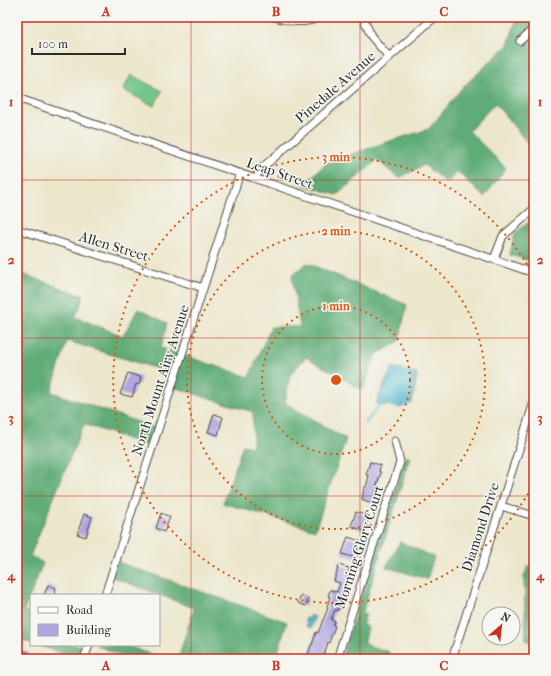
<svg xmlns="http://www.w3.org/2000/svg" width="551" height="676" font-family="'IM FELL French Canon',serif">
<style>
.green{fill:#73c78a;stroke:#4f795a}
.forest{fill:#5eac76;stroke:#446c50}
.water{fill:#49b3c8;stroke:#3a6f7a}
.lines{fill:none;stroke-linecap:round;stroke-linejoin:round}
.stream{stroke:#49b3c8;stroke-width:2}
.building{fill:#b0a6e2}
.minor-casing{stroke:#484743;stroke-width:9}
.minor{stroke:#fff;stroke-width:7}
.grid{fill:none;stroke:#c8321e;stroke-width:1;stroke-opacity:0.55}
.ring{fill:none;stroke:#df570e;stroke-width:2;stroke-dasharray:2 4}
.labels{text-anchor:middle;stroke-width:3;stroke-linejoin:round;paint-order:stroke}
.street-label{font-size:14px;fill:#2b2b2b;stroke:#f6f6f2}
.centre{fill:#df570e;stroke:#f6f6f2;stroke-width:2}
.ring-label{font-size:12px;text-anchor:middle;font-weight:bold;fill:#df570e;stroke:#f6f6f2;stroke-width:3;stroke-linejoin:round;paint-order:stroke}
.neatline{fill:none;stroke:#c8321e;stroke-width:1.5}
.grid-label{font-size:13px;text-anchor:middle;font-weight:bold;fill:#c8321e}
</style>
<rect width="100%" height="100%" fill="#f6f6f2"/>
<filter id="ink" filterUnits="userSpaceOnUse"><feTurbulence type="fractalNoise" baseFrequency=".025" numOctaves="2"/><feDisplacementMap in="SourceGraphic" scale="8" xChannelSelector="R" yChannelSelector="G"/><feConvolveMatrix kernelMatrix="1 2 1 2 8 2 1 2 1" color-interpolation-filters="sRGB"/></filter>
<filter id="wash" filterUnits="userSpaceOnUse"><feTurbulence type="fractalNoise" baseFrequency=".012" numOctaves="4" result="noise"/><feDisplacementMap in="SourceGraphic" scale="16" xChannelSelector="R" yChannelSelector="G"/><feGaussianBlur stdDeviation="0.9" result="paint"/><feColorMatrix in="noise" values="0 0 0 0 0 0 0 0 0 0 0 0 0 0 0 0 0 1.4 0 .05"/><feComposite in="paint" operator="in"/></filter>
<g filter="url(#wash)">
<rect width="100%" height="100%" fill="#ece6cb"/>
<path class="green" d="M131 75 162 91 154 106 123 90Z"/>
<path class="forest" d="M517 17H534V151L495 103 469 131 506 168 484 197 457 171 447 183 424 165 399 178 377 160 337 195 304 185 326 163 384 143 429 129 463 87 508 45Z
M534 218V262L510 255 515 233Z
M307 263 407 305 399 341 376 355 363 390 306 357 290 375 285 403 346 439 315 530 223 503 243 445 253 447V412L170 386 175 374 67 341 51 392 158 429 152 447 84 424 30 556 43 563 24 611 31 613V643L17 639V285L22 274 84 296 75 317 123 336 138 309 167 323 161 348 249 377 271 327H300L292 275Z
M406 456 410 457 362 614 366 615 362 624 368 627 364 644 389 652 387 659H341Z
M400 542 434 557 427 579 386 567Z
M115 561 287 622 276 659H178L194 608 110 576Z
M528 566 534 569V643L526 640 524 577Z
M37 645H88L83 659H80Z
M96 645H124L166 659H129Z"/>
<path class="water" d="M392 367 415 373 417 375 412 403 400 408 388 405 382 406 376 403Z
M310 615 315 617 311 628 306 626 307 622 305 621 306 618 308 619Z"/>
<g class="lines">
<path class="stream" d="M365 424 379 405"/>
</g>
<g id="blocks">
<path class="building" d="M128 373 141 377 139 385 136 384 132 397 120 394Z
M214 414 223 417 218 435 208 432Z
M370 462 380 465 379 472H381L376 488H377L373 504 362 499 364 488 366 487 369 476 366 475Z
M356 512 369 516 364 531 351 526Z
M161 513 170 517 164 532 156 528Z
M84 514 92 517 86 537 77 534Z
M348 537 360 541 356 558 342 554Z
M339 565 349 568 347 578 349 579 339 607 337 611 335 610 331 620 335 621 333 625 335 626 331 637 329 643 328 642 324 655H322L321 659H307L311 645H312L316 632 318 633 328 608 327 607 330 596H328L330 590 337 592 340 583 334 581Z
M48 585 56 588 54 595H44Z
M301 595 308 598 306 606 298 603Z
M17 648 30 653 27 659H17Z"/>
</g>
</g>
<g filter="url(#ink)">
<use href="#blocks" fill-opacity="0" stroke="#484743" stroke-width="1"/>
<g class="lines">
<defs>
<path id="minor" d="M274 17C290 21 305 25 320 17
M363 17 371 36 389 57
M520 41 534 28
M17 98 534 273
M254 178 262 168 435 17
M17 229 203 288
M494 259 503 236 534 209
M501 506 534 516
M105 595 240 173
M84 659 89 645
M337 659 400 462 395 441
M452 659 534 402"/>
</defs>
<use href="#minor" class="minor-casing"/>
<use href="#minor" class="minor"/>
</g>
</g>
<path class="grid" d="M191 17V659M360 17V659M17 180H534M17 338H534M17 496H534"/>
<g class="ring">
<circle cx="336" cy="380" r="74"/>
<circle cx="336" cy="380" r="149"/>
<path d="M534 483A223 223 0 1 1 534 277"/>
</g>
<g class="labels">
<g class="street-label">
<text transform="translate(335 87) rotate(-41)" y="5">Pinedale Avenue</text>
<text transform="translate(280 173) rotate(19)" y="5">Leap Street</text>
<text transform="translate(114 246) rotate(17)" y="5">Allen Street</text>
<text transform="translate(160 380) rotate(-72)" y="5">North Mount Airy Avenue</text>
<text transform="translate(480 527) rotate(-72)" y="5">Diamond Drive</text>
<text transform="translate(359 547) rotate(-72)" y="5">Morning Glory Court</text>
</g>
</g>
<circle cx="336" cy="380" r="6" class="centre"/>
<g class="ring-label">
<text x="336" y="161">3 min</text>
<text x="336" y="235">2 min</text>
<text x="336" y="310">1 min</text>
</g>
<rect width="551" height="676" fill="none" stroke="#f6f6f2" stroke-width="44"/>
<rect x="30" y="594" width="130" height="52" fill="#f6f6f2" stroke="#a5a5a2"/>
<rect x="38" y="607" width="20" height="6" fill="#ffffff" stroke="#a5a5a2"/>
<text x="66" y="614" font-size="12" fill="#2b2b2b">Road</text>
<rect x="38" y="624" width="20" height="12" fill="#b0a6e2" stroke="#a5a5a2"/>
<text x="66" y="634" font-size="12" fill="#2b2b2b">Building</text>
<g transform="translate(501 626) rotate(28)"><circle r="19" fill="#f6f6f2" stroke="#a5a5a2"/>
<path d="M0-3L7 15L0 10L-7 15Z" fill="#c8321e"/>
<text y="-6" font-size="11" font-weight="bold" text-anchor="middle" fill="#2b2b2b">N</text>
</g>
<path d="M32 48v6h93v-6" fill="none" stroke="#2b2b2b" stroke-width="2"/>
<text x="38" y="48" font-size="12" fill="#2b2b2b" stroke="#f6f6f2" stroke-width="3" paint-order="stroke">100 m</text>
<rect x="22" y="22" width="507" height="632" class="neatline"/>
<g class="grid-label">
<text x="106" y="16">A</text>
<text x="276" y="16">B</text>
<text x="444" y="16">C</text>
<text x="11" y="106">1</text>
<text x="540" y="106">1</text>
<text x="11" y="264">2</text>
<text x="540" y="264">2</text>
<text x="11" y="422">3</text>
<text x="540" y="422">3</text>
<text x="11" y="580">4</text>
<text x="540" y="580">4</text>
<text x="106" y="670">A</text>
<text x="276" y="670">B</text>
<text x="444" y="670">C</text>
</g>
</svg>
